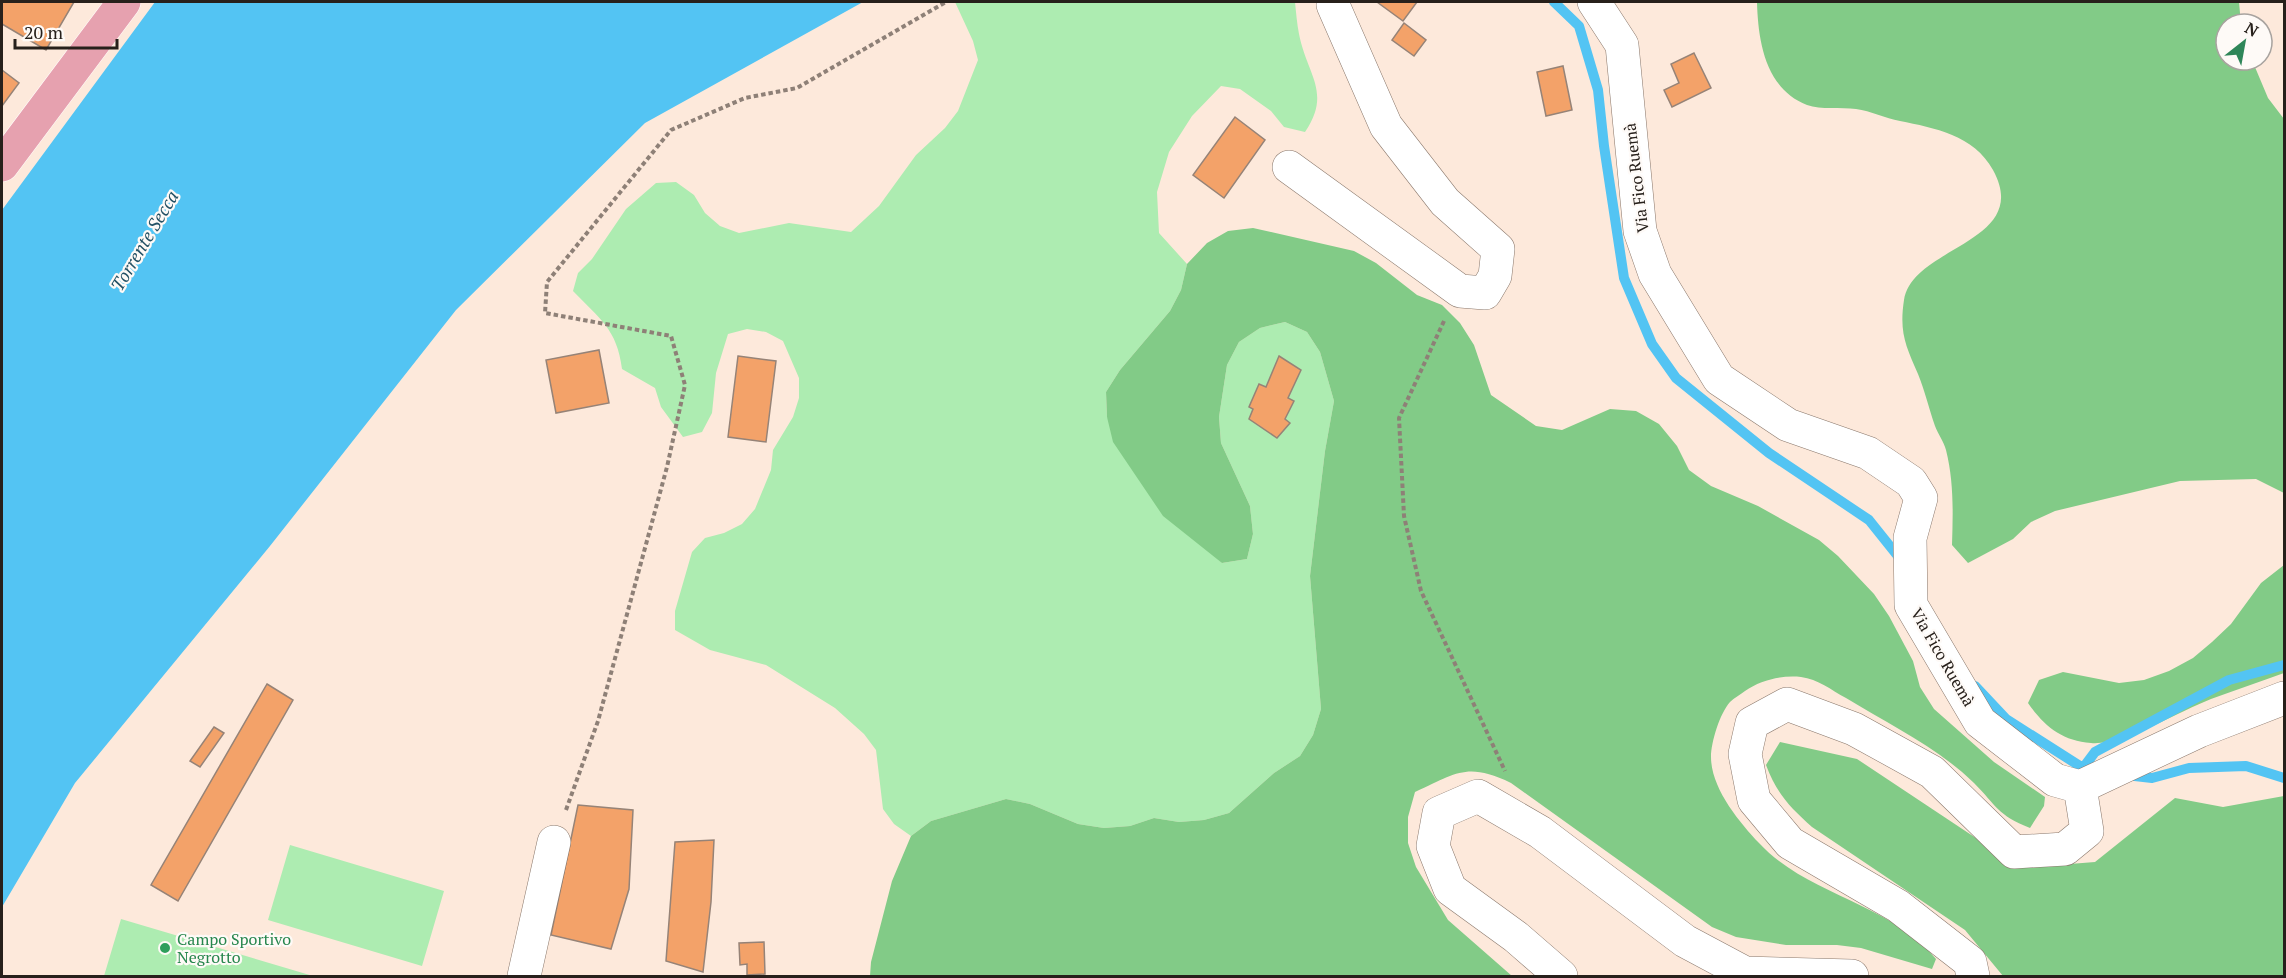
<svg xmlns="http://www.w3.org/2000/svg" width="2286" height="978" font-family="'PT Serif',serif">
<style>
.green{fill:#adecb1}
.forest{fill:#82cb87}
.water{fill:#53c4f3}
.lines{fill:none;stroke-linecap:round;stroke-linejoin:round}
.stream{stroke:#53c4f3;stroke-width:10}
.building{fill:#f3a269;stroke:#968377;stroke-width:1.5}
.minor-casing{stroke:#8a786c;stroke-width:34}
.major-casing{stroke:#fff;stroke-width:34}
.path{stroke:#8e8077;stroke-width:4;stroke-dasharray:4.5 3;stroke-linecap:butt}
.minor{stroke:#fff;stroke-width:33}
.major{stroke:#e6a1af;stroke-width:33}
.leisure-dot{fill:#2e9e5b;stroke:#fefaf7;stroke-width:2}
.labels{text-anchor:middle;stroke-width:4.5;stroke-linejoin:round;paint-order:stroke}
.street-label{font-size:16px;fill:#27201b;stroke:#fefaf7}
.leisure-label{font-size:16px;fill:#27864d;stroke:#fefaf7;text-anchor:start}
.water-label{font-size:18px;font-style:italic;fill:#245266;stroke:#fefaf7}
</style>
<rect width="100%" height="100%" fill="#fde9db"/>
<path class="green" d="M955 2H1295C1296 12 1297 24 1299 34 1307 75 1332 92 1305 132L1284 127 1271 111 1240 89 1221 86 1192 116 1169 152 1157 192 1159 233 1187 264 1181 290 1170 311 1120 370 1106 392 1107 417 1222 563 1247 559 1253 534 1250 506 1221 443 1219 417 1227 365 1239 342 1260 328 1285 322 1307 332 1320 352 1334 401 1325 451 1310 576 1321 709 1313 735 1300 756 1274 773 1229 813 1204 820 1179 822 1154 818 1130 826 1104 828 1078 824 1030 804 1006 799 931 821 911 836 894 824 883 809 876 750 864 734 835 708 766 665 710 650 675 630V611L692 552 705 538 724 533 742 524 755 509 771 470 773 450 793 417 799 398V378L783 341 766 332 747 329 728 334 716 373 712 413 702 432 683 437 661 407 655 388 622 369C617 329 600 319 573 291L578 273 592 259 626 209 656 183 676 182 694 195 705 213 720 226 739 233 789 223 851 232 879 206 916 155 945 128 958 111 978 60 973 41Z
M290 845 444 891 422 966 268 920Z
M121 919 313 976H104Z"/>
<path class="forest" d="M1757 2H2239L2241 24H2226V60H2252L2268 98 2284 119V493L2256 479 2180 481 2055 511 2031 522 2013 539 1968 563 1952 545C1953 513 1954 482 1946 450 1944 442 1938 434 1935 426 1929 409 1925 391 1918 374 1906 346 1899 333 1904 300 1912 246 2033 243 1993 170 1974 135 1934 128 1900 121 1885 118 1871 111 1856 109 1841 107 1821 110 1807 105 1765 89 1758 40 1757 2Z
M1253 228 1354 251 1376 263 1417 295 1442 305 1460 323 1474 345 1491 395 1536 426 1562 430 1610 409 1636 411 1659 424 1677 446 1689 470 1711 486 1758 506 1819 540 1838 556 1874 594 1889 616 1913 661 1920 687 1934 709 1994 762 2045 797 2044 806 2030 828C1997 815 1997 806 1974 783 1937 747 1890 725 1846 698 1831 690 1818 679 1801 677 1782 675 1761 680 1745 691 1741 694 1734 698 1730 702 1720 713 1711 742 1711 757 1711 788 1739 822 1759 843 1808 896 1891 903 1936 959L1932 969 1861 948 1837 945H1786L1736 937 1712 927 1511 783C1467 762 1457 773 1415 792L1408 817V843L1416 867 1448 920 1512 976H870L871 962 892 881 911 836 931 821 1006 799 1030 804 1078 824 1104 828 1130 826 1154 818 1179 822 1204 820 1229 813 1274 773 1300 756 1313 735 1321 709 1310 576 1325 451 1334 401 1320 352 1307 332 1285 322 1260 328 1239 342 1227 365 1219 417 1221 443 1250 506 1253 534 1247 559 1222 563 1163 516 1113 442 1107 417 1106 392 1120 370 1170 311 1181 290 1187 264 1207 243 1228 231Z
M2284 565V673C2260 682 2235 690 2211 699 2180 711 2122 746 2091 743 2062 741 2044 726 2028 703L2039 680 2063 672 2119 683 2144 680 2169 671 2193 658 2212 642 2231 624 2261 583Z
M1780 742 1857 759 2021 868 2095 862 2175 798 2223 807 2284 796V976H2003L1965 930 1812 827C1790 807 1777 794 1766 765Z"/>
<path class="water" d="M155 2H863L645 123 456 310 270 546 75 783 2 907V210Z"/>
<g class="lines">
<path class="stream" d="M1554 2 1579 26 1598 90 1604 146 1624 278 1652 344 1676 378 1769 453 1869 520 1901 560
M1975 686 2006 719 2083 768 2096 770
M2083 768 2095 752 2229 680 2284 665
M2126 775 2152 778 2189 768 2246 766 2284 778"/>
</g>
<path class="building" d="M2 2H74L46 50 2 24Z
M1377 2H1417L1403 21Z
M1404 23 1426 40 1414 56 1392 40Z
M1694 53 1711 88 1672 107 1664 90 1679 83 1671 64Z
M1563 66 1572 110 1546 116 1537 72Z
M2 70 19 83 2 106Z
M1235 117 1265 140 1224 198 1193 175Z
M599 350 609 403 556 413 546 360Z
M738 356 776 361 766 442 728 437Z
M1279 356 1301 370 1288 398 1294 401 1285 419 1290 423 1277 438 1249 419 1253 409 1249 407 1259 384 1266 387Z
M267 684 293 700 178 901 151 885Z
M214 727 224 733 200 767 190 761Z
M578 805 633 810 629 889 611 949 551 935Z
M714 840 711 902 703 972 666 961 675 842Z
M764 942 765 974 747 975V964L740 965 739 943Z"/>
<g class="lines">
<defs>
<path id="minor" d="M1594 2 1622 45 1640 231 1655 274 1719 379 1788 425 1868 453 1911 482 1921 498 1910 538 1911 605 1980 722 2055 780 2080 787 2199 731 2284 698
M1289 167 1460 291 1485 293 1495 276 1498 249 1445 202 1386 126 1333 5 1334 2
M524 976 554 842
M1561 976 1516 937 1450 889 1433 846 1439 813 1478 796 1540 832 1685 941 1745 973 1852 976
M1973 976 1970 962 1898 906 1790 843 1754 800 1745 754 1752 723 1787 704 1854 729 1932 772 2014 852 2065 849 2087 831 2080 787"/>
<path id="major" d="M2 165 124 2"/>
</defs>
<use href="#minor" class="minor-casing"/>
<use href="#major" class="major-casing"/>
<path class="path" d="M1444 321 1399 418 1404 516 1421 591 1505 771
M566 810 598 721 667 467 685 385 671 336 545 313 547 282 671 130 745 98 797 88 946 2"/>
<use href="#minor" class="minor"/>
<use href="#major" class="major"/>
</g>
<circle class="leisure-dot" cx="165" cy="948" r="6"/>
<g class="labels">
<g class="street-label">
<text transform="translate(1636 178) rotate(-97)" y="6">Via Fico Ruemà</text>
<text transform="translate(1943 657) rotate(60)" y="6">Via Fico Ruemà</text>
</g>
<g class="leisure-label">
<text x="177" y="945">Campo Sportivo<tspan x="177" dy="18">Negrotto</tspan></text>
</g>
<g class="water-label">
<text transform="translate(145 241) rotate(-59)" y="6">Torrente Secca</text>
</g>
</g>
<rect width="2286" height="978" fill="none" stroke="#27201b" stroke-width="6"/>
<g transform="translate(2244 42) rotate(31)"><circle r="28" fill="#fefaf7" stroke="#a8a39f" stroke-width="1.5"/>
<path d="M0-4.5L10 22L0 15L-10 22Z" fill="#2f8659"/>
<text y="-9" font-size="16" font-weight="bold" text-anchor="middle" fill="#27201b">N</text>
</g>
<path d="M15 39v9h102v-9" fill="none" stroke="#27201b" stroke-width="3"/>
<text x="24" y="39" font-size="18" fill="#27201b" stroke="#fefaf7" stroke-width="4.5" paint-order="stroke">20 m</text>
</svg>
